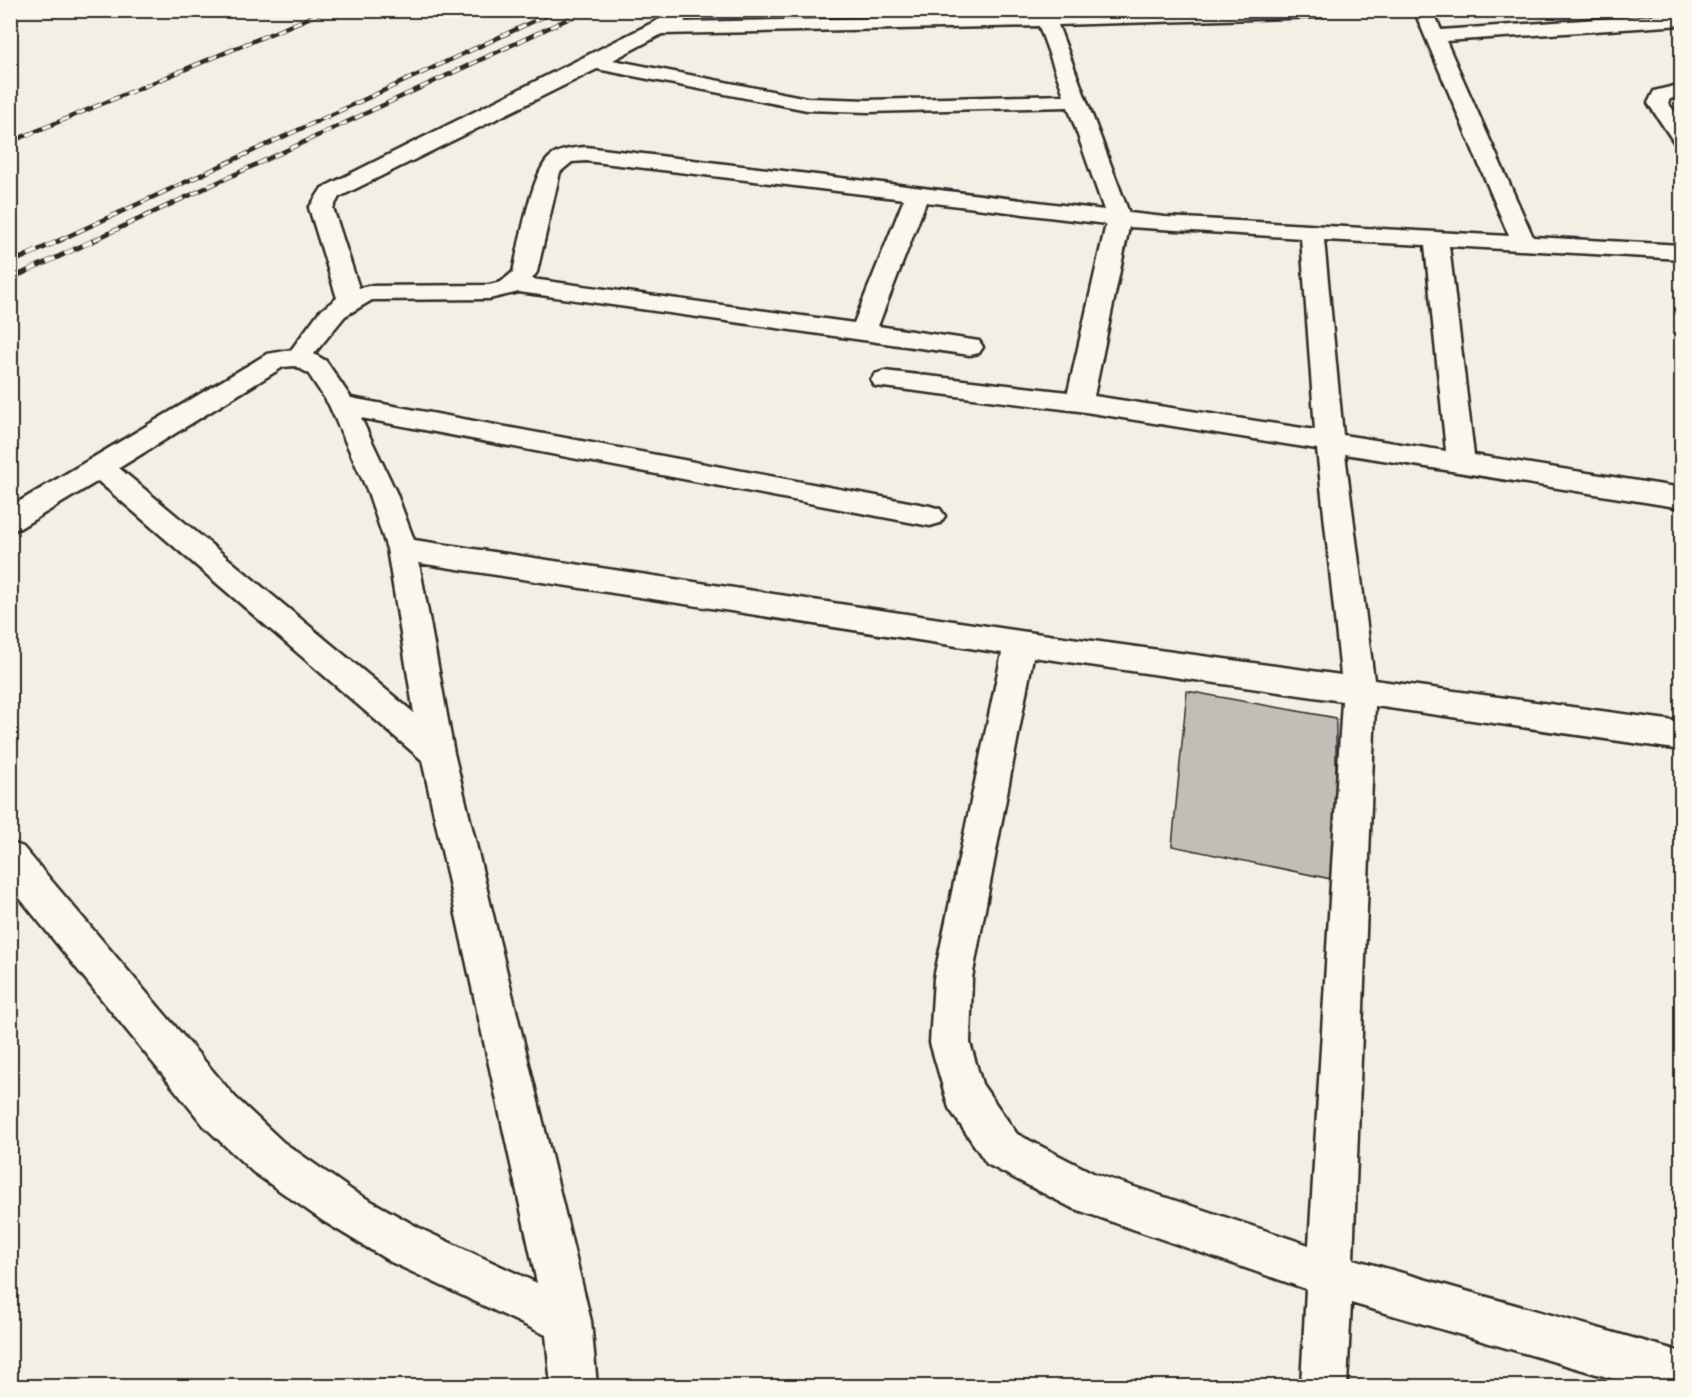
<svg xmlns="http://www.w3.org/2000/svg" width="1692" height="1397" font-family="Delius,sans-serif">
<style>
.building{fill:#c0beb6;stroke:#2b2b2b;stroke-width:1.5}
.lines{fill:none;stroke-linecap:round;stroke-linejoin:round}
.minor-casing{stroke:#2b2b2b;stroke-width:5}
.minor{fill:#fbf7ec;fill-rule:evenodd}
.rail-far1-casing{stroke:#2b2b2b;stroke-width:4.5}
.rail-casing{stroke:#2b2b2b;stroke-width:5}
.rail-far1{stroke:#fbf7ec;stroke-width:3;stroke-dasharray:9;stroke-linecap:butt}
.rail{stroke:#fbf7ec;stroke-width:4;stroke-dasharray:10;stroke-linecap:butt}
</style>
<rect width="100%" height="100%" fill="#f3efe4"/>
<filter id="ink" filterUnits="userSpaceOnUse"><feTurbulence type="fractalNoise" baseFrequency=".0167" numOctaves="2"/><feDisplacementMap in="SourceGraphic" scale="12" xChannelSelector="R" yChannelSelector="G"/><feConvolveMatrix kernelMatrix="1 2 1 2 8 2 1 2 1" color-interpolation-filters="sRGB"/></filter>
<g filter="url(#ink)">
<path class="building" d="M1187 691 1336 718V880L1172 846Z"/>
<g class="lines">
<defs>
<path id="minor" d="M1034 10H1053L1054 14 1162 10 1330 11 1320 17 1058 25 1129 213 1165 217 1509 236 1414 10H1433L1441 30 1682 13V25L1446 41 1533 237 1682 245V259L1449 246 1474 455 1682 488V508L1345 454 1374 680 1682 722V750L1375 706 1353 1259 1682 1352V1386H1638L1351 1303 1347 1386H1301L1306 1289 1072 1208 987 1164 949 1108 930 1043 934 978 1002 653 419 563 454 753 591 1321 597 1386H551L546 1335 391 1262 323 1221 253 1172 205 1127 10 886V842L23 847 235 1097 283 1142 353 1191 423 1230 537 1283 422 760 98 481 20 528 10 531V507L267 354 291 350 319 312 337 298 309 208 322 188 670 14H684L687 18 684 22 1035 15ZM1039 26 1064 95 868 100 807 98 613 60 662 34ZM597 69 807 110 868 112 1068 107 1104 210 586 147C574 148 560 149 550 157 532 171 519 246 513 272L501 282 489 285 369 286 359 288 333 208 339 197ZM586 161 904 199 854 323 532 279 537 272 560 172 572 162ZM926 202 1106 224 1068 392 884 371 875 374 871 380 875 386 1079 411 1317 449 1341 675 1020 631 414 540 396 492 361 418 930 526 940 523 945 516 940 509 930 506 351 398 326 361 314 354 345 316 372 300 489 299 519 292 970 355 979 353 983 347 979 341 878 326ZM1129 227 1301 238 1315 430 1094 396ZM1324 240 1425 245 1446 451 1343 435ZM295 366 308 373 329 405 368 492 387 549 414 713 119 468 283 367ZM1033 657 1342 701 1309 1245 1095 1174 1017 1134 982 1084 970 1043 972 978Z
M1682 84V96L1670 99 1668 103 1682 121V143L1674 142 1648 103 1654 91Z"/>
</defs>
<use href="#minor" class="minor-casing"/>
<use href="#minor" class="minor"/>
<defs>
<path id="rail-far1" d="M10 142 328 10
M60 240 558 10
M94 240 587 10"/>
<path id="rail" d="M10 263 63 239
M10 279 97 239"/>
</defs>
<use href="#rail-far1" class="rail-far1-casing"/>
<use href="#rail" class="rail-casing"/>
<use href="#rail-far1" class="rail-far1"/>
<use href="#rail" class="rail"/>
</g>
</g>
<rect width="1692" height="1397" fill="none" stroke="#fbf7ec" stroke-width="36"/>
<rect x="18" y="18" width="1656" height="1361" fill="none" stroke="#2b2b2b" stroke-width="2" filter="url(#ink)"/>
</svg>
